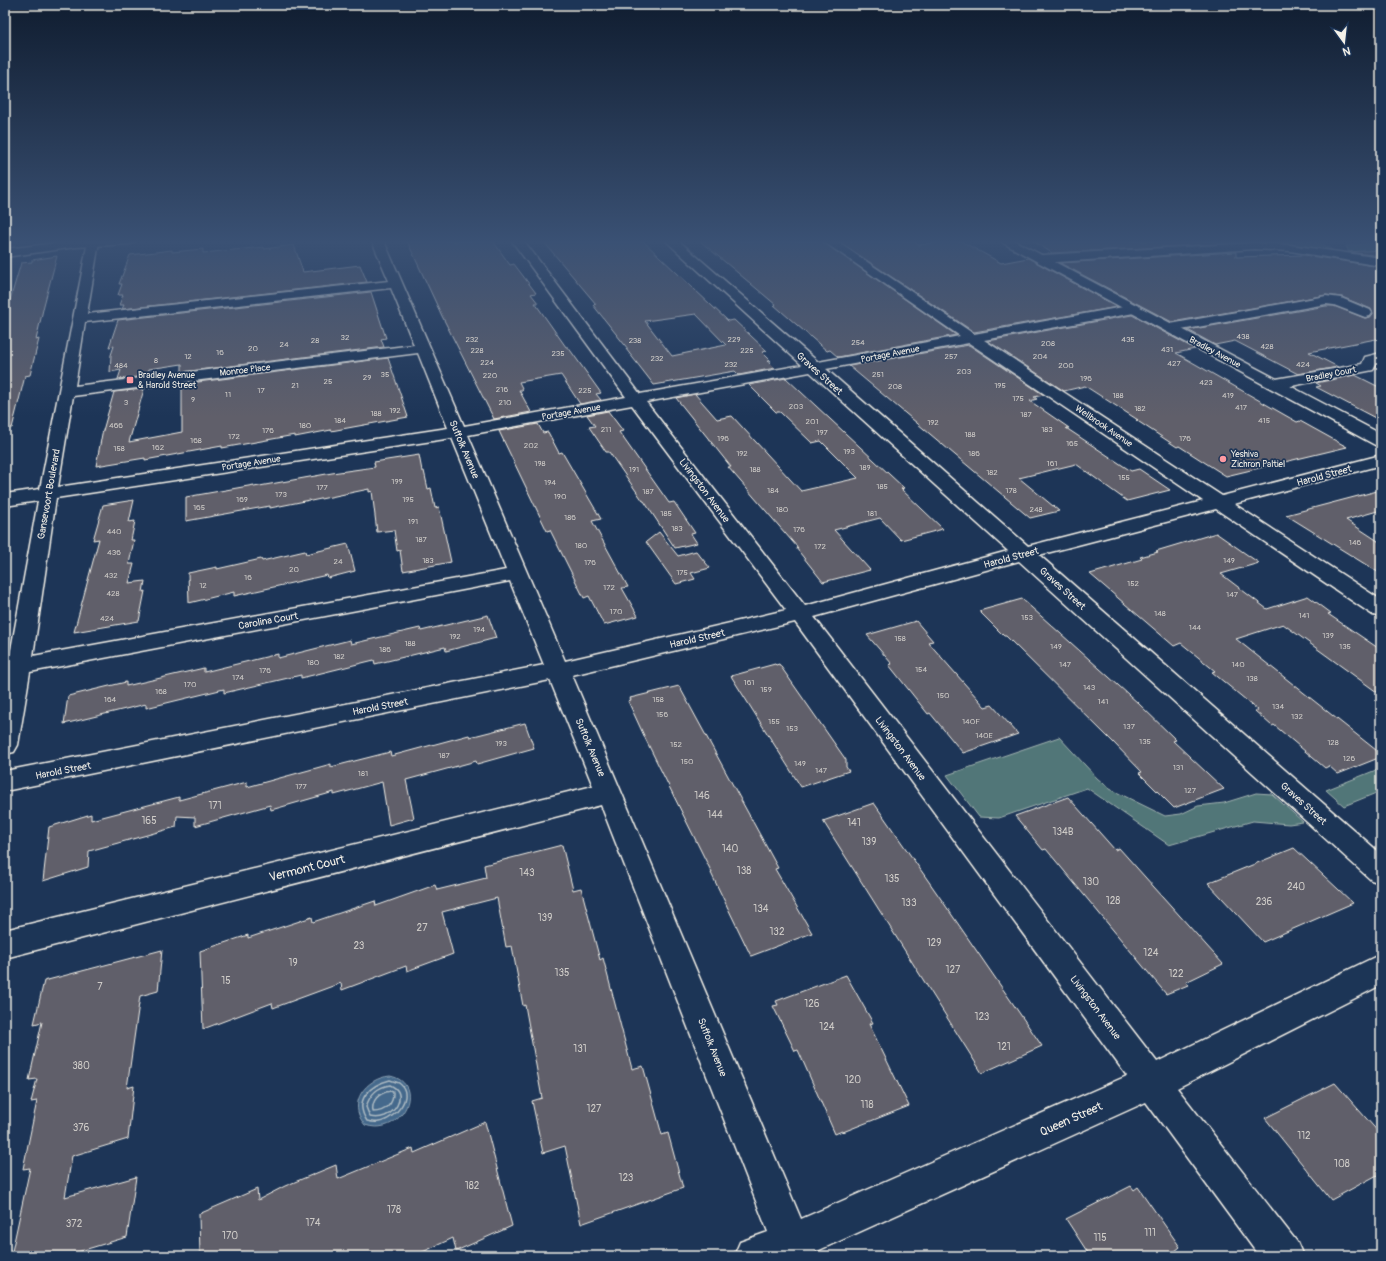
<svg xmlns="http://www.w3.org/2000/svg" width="1386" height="1261" font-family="Pangolin,sans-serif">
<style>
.green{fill:#517678;stroke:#a2b4b0}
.water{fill:#44698c;stroke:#8a9fb1}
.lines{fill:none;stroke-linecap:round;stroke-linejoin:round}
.shore{stroke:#aebbc3;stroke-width:1.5}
.building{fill:#605e6a;stroke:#f4f1e8;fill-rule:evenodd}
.minor-casing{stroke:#f4f1e8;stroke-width:3}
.tertiary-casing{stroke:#f4f1e8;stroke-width:3}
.minor{fill:#1d3557;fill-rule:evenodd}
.tertiary{fill:#1d3557;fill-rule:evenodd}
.poi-dot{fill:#ff9aa2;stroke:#1d3557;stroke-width:1.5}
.labels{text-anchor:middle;stroke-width:3.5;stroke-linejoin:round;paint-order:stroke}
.number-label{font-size:8px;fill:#cfccc8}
.far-street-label{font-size:9px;fill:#f4f1e8;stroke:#1d3557}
.far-poi-label{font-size:9px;fill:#f4f1e8;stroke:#1d3557;text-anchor:start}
.street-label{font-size:10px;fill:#f4f1e8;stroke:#1d3557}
.near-number-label{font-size:10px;fill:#cfccc8}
.near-street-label{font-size:12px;fill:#f4f1e8;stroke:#1d3557}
</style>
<rect width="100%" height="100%" fill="#1d3557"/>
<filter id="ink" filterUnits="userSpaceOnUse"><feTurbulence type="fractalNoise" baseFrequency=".025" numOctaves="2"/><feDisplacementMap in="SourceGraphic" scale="8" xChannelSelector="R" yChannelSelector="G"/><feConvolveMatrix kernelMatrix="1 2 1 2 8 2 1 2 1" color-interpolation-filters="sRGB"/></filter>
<g filter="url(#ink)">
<path class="green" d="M1262 241C1279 241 1320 237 1332 250Z
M1381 242V257L1349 253 1346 246Z
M1059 737 1097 778 1110 789 1165 816 1181 814 1198 806 1224 803 1256 793 1272 794 1303 822 1289 824 1253 821 1169 845 1087 788 999 818 979 817 947 775Z
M1381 768V791L1344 806 1326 790Z"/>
<path class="water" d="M390 1076C427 1083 403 1138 365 1125 346 1103 366 1078 390 1076Z"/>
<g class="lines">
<path class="shore" d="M390 1080C393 1081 396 1082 399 1083 416 1096 394 1120 379 1122 375 1123 371 1122 367 1121 353 1100 370 1085 390 1080Z
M390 1085C406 1092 399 1110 385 1116 380 1118 375 1118 370 1117L366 1107C370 1094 377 1087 390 1085Z
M390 1091 393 1092C394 1104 385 1112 373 1112 371 1100 379 1093 390 1091Z"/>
</g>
<path class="building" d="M407 241H493L510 265 514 264 536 293 531 294 538 303H535L566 347H568L601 393 596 394 601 400 580 404 561 375 519 382 523 390H519L531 412 494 419 442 316Z
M543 241H643L728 321 734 320 767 351 762 352 771 361H768L775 368 739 375 735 371 654 385 626 349H628L593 305 596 304ZM696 314 726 345 672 356 645 321Z
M700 241H822L956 335 838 357 830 350 827 351 774 305H776Z
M838 241H913L919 245 947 241H961L1001 263 1028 258 1117 307 974 332Z
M1033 241H1236V243L1052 253Z
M294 245 303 272 360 265 367 282 122 309 124 305H119L123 295H118L122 284H119L130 255 172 250V252L203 249V253L264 247V249Z
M1381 250V256L1348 252Z
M1236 252V257L1304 255 1381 267V338L1309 352 1338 367 1298 374 1235 341 1215 345 1188 330 1326 306H1334L1365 318 1370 317 1373 314 1371 309 1342 297 1326 295 1172 322 1060 263Z
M57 256 44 305 36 340 39 339 30 375 25 376 12 428 5 427V315L7 310 21 263 32 262V260Z
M371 292 386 338 381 339 384 347 182 372V364L149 369 147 376 118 379 121 370 110 372 111 355 114 346 109 347 118 320Z
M1132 315 1195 349 1176 353 1297 422 1300 421 1347 447 1226 476 1179 446 1177 447 1136 420H1138L1085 386 1064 391 988 341Z
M969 345 1044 395 1034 397 1037 399 1030 401 1069 428H1066L1131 471 1139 469 1170 490 1127 501 1076 464 1019 478 1059 511 1030 518 849 366Z
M388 358 408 417 331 431V430L295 437V435L222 448V446L145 460V458L96 466 102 434 114 392 144 389 129 442 182 432V384Z
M1355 375 1381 388V421L1316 387 1321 386 1316 383Z
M786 378 904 488 901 489 943 529 901 540 880 518 834 530 870 570 823 582 796 548H798L728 467H731L676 398 695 394 717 419 732 416 801 491 858 478 821 441 812 443 780 412H776L749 385Z
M608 411 623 431 619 432 669 503 674 502 695 533 691 534 697 543 675 548 644 501H643L609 452H606L589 427 595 426 587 415Z
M538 424 543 433 548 432 559 453 562 452 601 519 592 521 628 587 622 588 638 616 604 625 589 596 584 598 550 530 547 531 499 431Z
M419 455 422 471H424L428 489 431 488 435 508 439 507 451 562 403 571 400 550 397 551 394 530 377 532 372 491 369 492V489L311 501 310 500 270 508V506L186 521V497L254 485V487L332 473 375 467 374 462Z
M1381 490V510L1346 520 1381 543V574L1286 515Z
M134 500 129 522 135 521 131 540H134L129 564H134L129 583 145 581 143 592 145 591 139 621 74 632 99 539 93 540 103 505Z
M659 532 678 556 696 551 710 568 691 573 695 579 676 584 646 542Z
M1216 533 1259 563 1221 574 1267 609 1308 596 1331 613 1328 614 1381 650V695L1283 624 1236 639 1381 754V757L1338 774 1329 766 1325 768 1274 725 1272 726 1255 711 1258 710 1212 672 1215 671 1181 643 1174 646 1090 574 1142 559 1140 557 1158 552 1156 551Z
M348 544 355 571 328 578 327 575 234 596V592L189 603 188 573 217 567V569L261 559 262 561 305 551 306 554Z
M1022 599 1138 703 1176 740 1173 741 1224 789 1174 808 1139 773 1142 772 1113 742 1006 636H1004L979 611Z
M488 615 496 638 446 651 445 647 375 664 374 660 301 678V675L224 693V689L146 708V704L64 724 68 696 126 682V686L204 668V672L278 654V658L350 640 351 644 420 628 421 631Z
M916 621 933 641 928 642 985 707 992 705 1018 734 963 753 930 713 928 714 889 665 892 664 867 635Z
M775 664 776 665 779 664 846 760V767L849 771 801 787 731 676Z
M679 686 778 868 775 869 812 933 751 956 711 873H712L646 740 628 701 631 700 630 698Z
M525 723 534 748 477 764 476 761 406 780 414 818 389 825 382 782 334 795V792L271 810 270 805 195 826V817L177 816 176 827 89 851 88 867 43 881 49 827 91 814V820L179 797V800L247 782V787L331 764V767L390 752 391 756 469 735 470 737Z
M1068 797 1115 850 1119 848 1223 964 1186 982 1188 985 1166 994 1046 849 1043 850 1015 816Z
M874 803 943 902 1042 1046 982 1073 823 821Z
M562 845 573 890 581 888 600 960 603 958 632 1069 643 1066 662 1135 668 1133 683 1188 581 1224 565 1146 543 1153 532 1101 542 1098 525 1005 523 1006 512 946 506 947 497 898 442 912 453 954 407 971 406 966 342 990 341 983 273 1008 272 1003 203 1029 200 951 248 935V938L312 917 313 922 375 901 376 906 435 885 437 890 486 878 484 865Z
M1294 848 1353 903 1263 942 1208 883Z
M162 950 158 991 140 996 127 1088 134 1086 128 1139 72 1156 65 1197 136 1177 127 1237 64 1256H11L30 1168 23 1169 37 1101 31 1102 37 1079 29 1080 42 1022 34 1024 44 981Z
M846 975 873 1023 869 1024 909 1106 843 1132 842 1131 835 1134 798 1050 795 1051 773 1006 778 1005 776 1001Z
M1335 1083 1381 1135V1173L1331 1200 1265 1118Z
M485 1122 512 1226 456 1251 453 1238 414 1256H200L199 1214 257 1189 258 1200 285 1186 336 1165 338 1179 413 1148 414 1153Z
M1131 1186 1134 1190 1138 1187 1180 1247 1169 1256H1090L1066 1219Z"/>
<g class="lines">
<defs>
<path id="minor" d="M88 241 99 242 87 314 389 281 372 241H384L464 426 626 397 512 241H524L640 394 802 365 666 241H679L818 362 960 336 823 241H836L974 334 1134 305 1139 306 1141 309 1139 312 1134 313 984 340 1222 496 1381 455V465L1234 504 1381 600V617L1373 615 1216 509 1039 555 1381 854V883L1371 880 1019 561 814 617 1157 1062 1381 954V985L1177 1088 1297 1242 1303 1256H1259L1146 1102 815 1252 817 1256H734L740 1242 768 1232 601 805 5 958V930L593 786 550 680 5 791V771L544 665 510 581 30 672 18 745 14 752 5 754V683L38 501 5 506V494L40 489ZM391 288 414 345 75 386 85 322ZM969 343 978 349 1203 501 1028 546 826 369ZM418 353 448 428 58 487 73 396ZM810 372 1008 551 805 606 646 402ZM632 405 786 610 565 661 468 435ZM452 438 506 570 33 656 56 498ZM795 622 1127 1076 801 1219 572 675Z
M1254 243 1290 245 1381 258V266L1290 251 1254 249 1042 263 1038 262 1036 259 1038 256 1042 255Z
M1326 296 1341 298 1370 310 1372 313 1370 316 1365 317 1334 305 1326 304 1170 332 1165 331 1163 328 1165 325 1170 324Z
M1381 353V362L1377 363 1373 370 1276 389 1271 387 1268 384 1271 381 1276 379 1362 364 1365 357Z"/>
<path id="tertiary" d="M74 241H135L133 243 129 244 76 247 5 257V249Z
M1001 241H1015L1381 434V446L1375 445 1003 243Z"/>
</defs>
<use href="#minor" class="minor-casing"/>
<use href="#tertiary" class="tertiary-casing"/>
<use href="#minor" class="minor"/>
<use href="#tertiary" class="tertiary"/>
</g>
</g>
<linearGradient id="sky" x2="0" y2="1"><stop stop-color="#101d30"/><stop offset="0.58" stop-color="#3a5174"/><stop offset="1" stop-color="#3a5174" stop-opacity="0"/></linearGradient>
<rect width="1386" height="417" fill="url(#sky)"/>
<g class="poi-dot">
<rect x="126" y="376" width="8" height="8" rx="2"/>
<circle cx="1223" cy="459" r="4"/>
</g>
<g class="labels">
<g class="number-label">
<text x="1243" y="339">438</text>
<text x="345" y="340">32</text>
<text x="472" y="342">232</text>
<text x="734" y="342">229</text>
<text x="1128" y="342">435</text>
<text x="315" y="343">28</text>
<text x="635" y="343">238</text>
<text x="858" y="345">254</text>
<text x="1048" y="346">208</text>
<text x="284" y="347">24</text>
<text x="1267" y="349">428</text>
<text x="253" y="351">20</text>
<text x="1167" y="352">431</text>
<text x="477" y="353">228</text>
<text x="747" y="353">225</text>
<text x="220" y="355">16</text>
<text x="558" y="356">235</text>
<text x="188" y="359">12</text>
<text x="951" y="359">257</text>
<text x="1040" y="359">204</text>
<text x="657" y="361">232</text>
<text x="156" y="363">8</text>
<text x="487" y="365">224</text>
<text x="1174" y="366">427</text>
<text x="731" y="367">232</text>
<text x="1303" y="367">424</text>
<text x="121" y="368">484</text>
<text x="1066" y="368">200</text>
<text x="964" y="374">203</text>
<text x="385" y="377">35</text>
<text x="878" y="377">251</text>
<text x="490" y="378">220</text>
<text x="367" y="380">29</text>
<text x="1086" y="381">196</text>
<text x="328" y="384">25</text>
<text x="1206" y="385">423</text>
<text x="295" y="388">21</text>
<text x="1000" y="388">195</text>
<text x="895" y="389">208</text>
<text x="502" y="392">216</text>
<text x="261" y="393">17</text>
<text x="585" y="393">225</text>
<text x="228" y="397">11</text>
<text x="1118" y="398">188</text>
<text x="1228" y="398">419</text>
<text x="1018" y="401">175</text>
<text x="193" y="402">9</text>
<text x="126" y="405">3</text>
<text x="505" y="405">210</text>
<text x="796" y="409">203</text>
<text x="1241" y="410">417</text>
<text x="1140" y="411">182</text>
<text x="395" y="413">192</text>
<text x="376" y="416">188</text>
<text x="1026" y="417">187</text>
<text x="340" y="423">184</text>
<text x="1264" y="423">415</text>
<text x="812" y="424">201</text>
<text x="933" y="425">192</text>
<text x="116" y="428">466</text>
<text x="305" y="428">180</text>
<text x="606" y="432">211</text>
<text x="1047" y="432">183</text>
<text x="268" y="433">176</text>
<text x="822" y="435">197</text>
<text x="970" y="437">188</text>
<text x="234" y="439">172</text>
<text x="723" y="441">196</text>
<text x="1185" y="441">176</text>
<text x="196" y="443">168</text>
<text x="1072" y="446">165</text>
<text x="531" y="448">202</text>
<text x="158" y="450">162</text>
<text x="119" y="451">158</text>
<text x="849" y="454">193</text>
<text x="742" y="456">192</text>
<text x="974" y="456">186</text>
<text x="540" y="466">198</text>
<text x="1052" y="466">161</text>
<text x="865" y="470">189</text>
<text x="634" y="472">191</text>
<text x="755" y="472">188</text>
<text x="992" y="475">182</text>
<text x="1124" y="480">155</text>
<text x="397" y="484">199</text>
<text x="550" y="485">194</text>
<text x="882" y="489">185</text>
<text x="322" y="490">177</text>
<text x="773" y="493">184</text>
<text x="1011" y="493">178</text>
<text x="648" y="494">187</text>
<text x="281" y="497">173</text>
<text x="560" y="499">190</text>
<text x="242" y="502">169</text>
<text x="408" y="502">195</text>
<text x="199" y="510">165</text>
<text x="782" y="512">180</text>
<text x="1036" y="512">248</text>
<text x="666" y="516">185</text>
<text x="872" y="516">181</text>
<text x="570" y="520">186</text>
<text x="413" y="524">191</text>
<text x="677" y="531">183</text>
<text x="799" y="532">176</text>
<text x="114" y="534">440</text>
<text x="421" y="542">187</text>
<text x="1355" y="545">146</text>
<text x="581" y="548">180</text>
<text x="820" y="549">172</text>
<text x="114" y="555">436</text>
<text x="428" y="563">183</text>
<text x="1229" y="563">149</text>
<text x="338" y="564">24</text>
<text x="590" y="565">176</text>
<text x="294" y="572">20</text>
<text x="682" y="575">175</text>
<text x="111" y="578">432</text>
<text x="248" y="580">16</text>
<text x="1133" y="586">152</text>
<text x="203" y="588">12</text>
<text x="609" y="590">172</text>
<text x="113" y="596">428</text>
<text x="1232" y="597">147</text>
<text x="616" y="614">170</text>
<text x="1160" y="616">148</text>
<text x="1304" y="618">141</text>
<text x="1027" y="620">153</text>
<text x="107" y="621">424</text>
<text x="1195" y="630">144</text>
<text x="479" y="632">194</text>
<text x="1328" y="638">139</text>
<text x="455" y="639">192</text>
<text x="900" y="641">158</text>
<text x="410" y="646">188</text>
<text x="1056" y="649">149</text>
<text x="1345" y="649">135</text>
<text x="385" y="652">186</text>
<text x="339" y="659">182</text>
<text x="313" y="665">180</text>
<text x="1065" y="667">147</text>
<text x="1238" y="667">140</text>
<text x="921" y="672">154</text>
<text x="265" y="673">176</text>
<text x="238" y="680">174</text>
<text x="1252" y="681">138</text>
<text x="749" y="685">161</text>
<text x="190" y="687">170</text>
<text x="1089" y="690">143</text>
<text x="766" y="692">159</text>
<text x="161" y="694">168</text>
<text x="943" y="698">150</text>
<text x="110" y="702">164</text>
<text x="658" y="702">158</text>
<text x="1103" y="704">141</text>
<text x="1278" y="709">134</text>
<text x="662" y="717">156</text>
<text x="1297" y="719">132</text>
<text x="774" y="724">155</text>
<text x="971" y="724">140F</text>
<text x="1129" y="729">137</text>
<text x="792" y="731">153</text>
<text x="984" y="738">140E</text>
<text x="1145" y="744">135</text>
<text x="1333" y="745">128</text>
<text x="501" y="746">193</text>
<text x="676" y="747">152</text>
<text x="444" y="758">187</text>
<text x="1349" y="761">126</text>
<text x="687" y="764">150</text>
<text x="800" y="766">149</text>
<text x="1178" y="770">131</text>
<text x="821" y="773">147</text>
<text x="363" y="776">181</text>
<text x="301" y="789">177</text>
<text x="1190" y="793">127</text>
</g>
<g class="far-street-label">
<text transform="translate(1215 352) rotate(28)" y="3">Bradley Avenue</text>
<text transform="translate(890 354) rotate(-11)" y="3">Portage Avenue</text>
<text transform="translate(245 370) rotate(-7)" y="3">Monroe Place</text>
<text transform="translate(1331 374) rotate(-11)" y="3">Bradley Court</text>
<text transform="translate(571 412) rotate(-10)" y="3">Portage Avenue</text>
<text transform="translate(1104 426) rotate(34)" y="3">Wellbrook Avenue</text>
<text transform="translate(251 463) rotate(-9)" y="3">Portage Avenue</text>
</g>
<g class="far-poi-label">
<text x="138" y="378">Bradley Avenue<tspan x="138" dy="10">&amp; Harold Street</tspan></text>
<text x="1231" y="457">Yeshiva<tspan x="1231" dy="10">Zichron Paltiel</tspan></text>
</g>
<g class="street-label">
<text transform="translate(820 373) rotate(42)" y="4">Graves Street</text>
<text transform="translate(465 449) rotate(67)" y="4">Suffolk Avenue</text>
<text transform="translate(1324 475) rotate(-15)" y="4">Harold Street</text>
<text transform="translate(705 490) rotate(53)" y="4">Livingston Avenue</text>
<text transform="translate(48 494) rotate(-80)" y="4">Gansevoort Boulevard</text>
<text transform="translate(1011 557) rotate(-15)" y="4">Harold Street</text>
<text transform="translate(1063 588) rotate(42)" y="4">Graves Street</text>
<text transform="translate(268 620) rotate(-10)" y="4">Carolina Court</text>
<text transform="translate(697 638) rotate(-13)" y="4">Harold Street</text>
<text transform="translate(380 706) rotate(-11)" y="4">Harold Street</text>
<text transform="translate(591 747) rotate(67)" y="4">Suffolk Avenue</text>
<text transform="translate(901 748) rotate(53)" y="4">Livingston Avenue</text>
<text transform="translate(63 770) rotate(-11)" y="4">Harold Street</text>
<text transform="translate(1304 803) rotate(42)" y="4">Graves Street</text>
<text transform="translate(1096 1007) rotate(53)" y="4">Livingston Avenue</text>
<text transform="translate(713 1047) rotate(68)" y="4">Suffolk Avenue</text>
</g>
<g class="near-number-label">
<text x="702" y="799">146</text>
<text x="215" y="809">171</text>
<text x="715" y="818">144</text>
<text x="149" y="824">165</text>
<text x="854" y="826">141</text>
<text x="1063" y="835">134B</text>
<text x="869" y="845">139</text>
<text x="730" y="852">140</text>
<text x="744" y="874">138</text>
<text x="527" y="876">143</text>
<text x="892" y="882">135</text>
<text x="1091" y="885">130</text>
<text x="1296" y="890">240</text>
<text x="1113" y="904">128</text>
<text x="1264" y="905">236</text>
<text x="909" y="906">133</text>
<text x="761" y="912">134</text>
<text x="545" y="921">139</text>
<text x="422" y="931">27</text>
<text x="777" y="935">132</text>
<text x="934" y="946">129</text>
<text x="359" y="949">23</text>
<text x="1151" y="956">124</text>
<text x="293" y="966">19</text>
<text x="953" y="973">127</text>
<text x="562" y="976">135</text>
<text x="1176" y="977">122</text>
<text x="226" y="984">15</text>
<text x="100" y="990">7</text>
<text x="812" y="1007">126</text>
<text x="982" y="1020">123</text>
<text x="827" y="1030">124</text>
<text x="1004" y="1050">121</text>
<text x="580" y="1052">131</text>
<text x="81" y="1069">380</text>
<text x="853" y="1083">120</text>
<text x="867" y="1108">118</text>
<text x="594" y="1112">127</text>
<text x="81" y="1131">376</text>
<text x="1304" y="1139">112</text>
<text x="1342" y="1167">108</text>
<text x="626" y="1181">123</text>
<text x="472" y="1189">182</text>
<text x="394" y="1213">178</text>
<text x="313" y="1226">174</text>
<text x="74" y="1227">372</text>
<text x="1150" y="1236">111</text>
<text x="230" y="1239">170</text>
<text x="1100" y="1241">115</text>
</g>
<g class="near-street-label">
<text transform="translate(307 868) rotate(-14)" y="4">Vermont Court</text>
<text transform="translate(1071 1119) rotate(-24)" y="4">Queen Street</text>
</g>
</g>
<rect width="1386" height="1261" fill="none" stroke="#1d3557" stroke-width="20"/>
<rect x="10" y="10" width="1366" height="1241" fill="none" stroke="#f4f1e8" stroke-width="1.5" filter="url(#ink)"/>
<g transform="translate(1344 42) rotate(165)" stroke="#1d3557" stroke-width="3" paint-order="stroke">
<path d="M0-3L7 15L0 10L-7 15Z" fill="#f4f1e8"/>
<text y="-6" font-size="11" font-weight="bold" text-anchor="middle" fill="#f4f1e8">N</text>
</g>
</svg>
